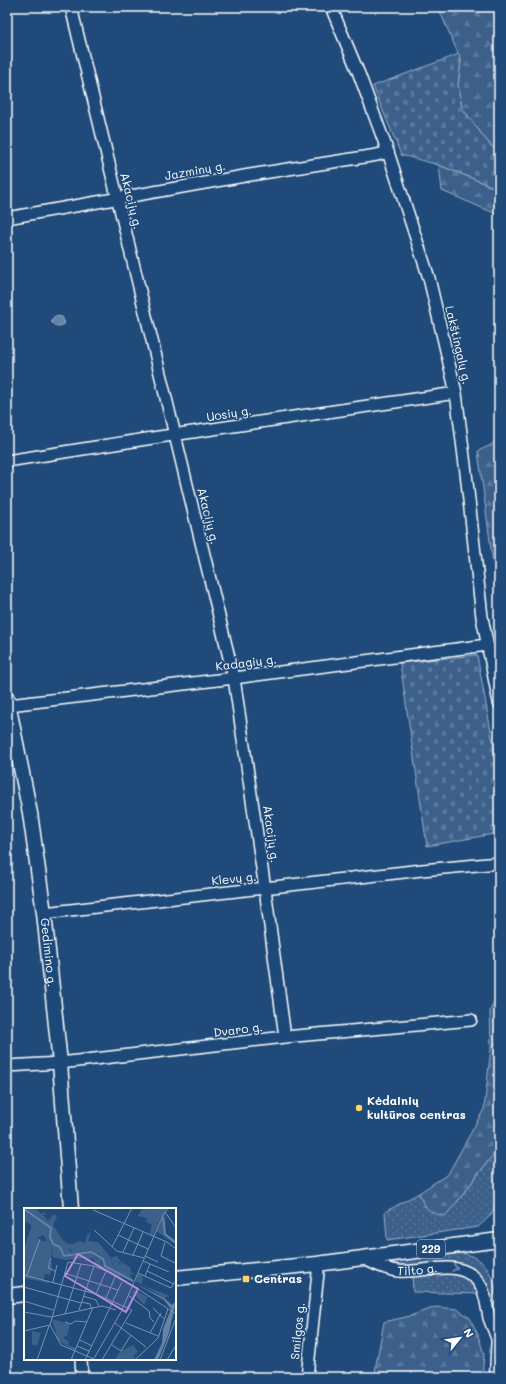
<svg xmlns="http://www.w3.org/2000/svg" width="506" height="1384" font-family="Mali,sans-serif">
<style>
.green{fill:url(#green-dots);stroke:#9eb0c5}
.forest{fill:url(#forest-firs);stroke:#9eb0c5}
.cemetery{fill:url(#cemetery-stones);stroke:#9eb0c5}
.water{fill:url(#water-waves);stroke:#a3b5c8}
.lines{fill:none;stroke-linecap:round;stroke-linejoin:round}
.minor-casing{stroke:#fff;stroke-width:14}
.major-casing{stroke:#fff;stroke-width:17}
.minor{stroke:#1f4a7a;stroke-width:11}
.major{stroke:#1f4a7a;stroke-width:14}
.oneway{stroke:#7992af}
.poi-dot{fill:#ffd166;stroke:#1f4a7a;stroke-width:1.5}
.labels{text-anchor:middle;stroke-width:3.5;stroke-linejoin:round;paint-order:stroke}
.shield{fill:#1f4a7a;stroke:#bcc9d7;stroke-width:1}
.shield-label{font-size:11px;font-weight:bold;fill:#fff}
.street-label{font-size:12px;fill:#fff;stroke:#1f4a7a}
.poi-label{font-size:12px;font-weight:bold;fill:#fff;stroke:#1f4a7a;text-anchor:start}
.inset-river{fill:none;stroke:#6583a4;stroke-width:2}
.inset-road{fill:none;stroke:#7992af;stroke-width:1}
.view{fill:#b68bdc;fill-opacity:0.15;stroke:#b68bdc;stroke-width:2}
.inset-edge{fill:none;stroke:#fff;stroke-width:2}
</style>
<defs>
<pattern id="green-dots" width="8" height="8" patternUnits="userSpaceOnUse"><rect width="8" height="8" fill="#3c618b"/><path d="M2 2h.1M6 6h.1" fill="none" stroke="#59799c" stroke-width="1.8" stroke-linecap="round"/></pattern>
<pattern id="forest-firs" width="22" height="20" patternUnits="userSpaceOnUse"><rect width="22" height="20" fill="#3c618b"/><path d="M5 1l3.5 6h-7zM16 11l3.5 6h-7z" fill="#59799c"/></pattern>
<pattern id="cemetery-stones" width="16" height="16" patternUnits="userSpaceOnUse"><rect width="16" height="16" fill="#3c618b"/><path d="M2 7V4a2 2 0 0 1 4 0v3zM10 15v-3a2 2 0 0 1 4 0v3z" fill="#59799c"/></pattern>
<pattern id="water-waves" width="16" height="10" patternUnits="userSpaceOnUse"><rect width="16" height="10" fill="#6583a4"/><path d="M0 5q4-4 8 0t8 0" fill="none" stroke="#5b6d81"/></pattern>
</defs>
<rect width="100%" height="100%" fill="#1f4a7a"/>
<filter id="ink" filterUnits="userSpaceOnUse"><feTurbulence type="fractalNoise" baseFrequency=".025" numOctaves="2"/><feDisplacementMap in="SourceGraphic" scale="8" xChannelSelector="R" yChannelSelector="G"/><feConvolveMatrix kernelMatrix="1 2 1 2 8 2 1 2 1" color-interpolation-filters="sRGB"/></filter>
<g filter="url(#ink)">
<path class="green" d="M499 988V1040L491 1048 490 1011Z
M499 1147V1196L497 1204 489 1217 478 1227 387 1240 385 1212 419 1193 424 1206 457 1202Z
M458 1252C466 1254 473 1256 479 1260 488 1266 502 1291 491 1299L480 1294 413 1292 412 1274 380 1262Z"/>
<path class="forest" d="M438 7H499V151L490 145 462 108 458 85 461 60Z
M439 165 499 189V215L442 191Z
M499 438V599L494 571 478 451 491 445Z
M498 1040H499V1147L457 1202 445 1216C428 1213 425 1208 419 1193L448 1174 484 1109 491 1048Z
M436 1307 457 1309 470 1318 478 1335 484 1354 482 1377H375L376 1364 384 1322 410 1316Z"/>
<path class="cemetery" d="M459 54 461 60 458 85 462 108 490 145 499 151V189L439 165 401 155 373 86Z
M477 655 499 775V833L427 846 400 663Z"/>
<path class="water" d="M55 316 62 317 65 323 63 325C58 327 52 326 51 320Z"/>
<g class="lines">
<defs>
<g id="minor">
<path d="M71 7 234 678 265 889 285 1037"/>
<path d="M331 7 359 74 388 152 429 278 456 393 466 473 482 617 499 703"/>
<path d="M7 218 250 175 377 155 388 152"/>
<path d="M7 461 159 437 456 393"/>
<path d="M9 705 234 678 487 645"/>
<path d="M44 913 422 870 499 863"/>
<path d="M7 1066 60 1063 285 1037 471 1020"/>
<path id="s1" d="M363 1258C374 1264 386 1270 398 1271 426 1274 465 1254 482 1288 486 1297 487 1308 489 1318 492 1326 495 1333 498 1341"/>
<path d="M81 1359 82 1377"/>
<path d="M307 1377 318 1273 317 1264"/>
</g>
<g id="major">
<path id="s2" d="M7 698 30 813 44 913 60 1063 71 1209"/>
<path d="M175 1278 317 1264 499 1240"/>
<path d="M7 1296 25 1294"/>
<path d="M497 1377 499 1333"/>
</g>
</defs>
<use href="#minor" class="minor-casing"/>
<use href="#major" class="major-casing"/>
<use href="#minor" class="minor"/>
<use href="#major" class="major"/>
</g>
<defs><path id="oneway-chevron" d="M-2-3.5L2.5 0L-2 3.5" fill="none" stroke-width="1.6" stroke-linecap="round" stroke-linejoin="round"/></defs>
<use class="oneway" href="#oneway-chevron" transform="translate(455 1268) rotate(13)"/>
</g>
<g class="poi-dot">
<circle cx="359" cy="1108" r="4"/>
<rect x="242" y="1275" width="8" height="8" rx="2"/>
</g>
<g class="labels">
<rect class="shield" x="417" y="1240" width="28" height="18" rx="3"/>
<g class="shield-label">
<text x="431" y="1253">229</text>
</g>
<g class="street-label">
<text transform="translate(195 171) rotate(-10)" y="4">Jazminų g.</text>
<text transform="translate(131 201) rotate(76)" y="4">Akacijų g.</text>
<text transform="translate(458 345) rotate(77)" y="4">Lakštingalų g.</text>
<text transform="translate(229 414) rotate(-9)" y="4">Uosių g.</text>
<text transform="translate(208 516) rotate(76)" y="4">Akacijų g.</text>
<text transform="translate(246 663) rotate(-7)" y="4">Kadagių g.</text>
<text transform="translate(271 834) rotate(82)" y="4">Akacijų g.</text>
<text transform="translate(234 879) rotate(-6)" y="4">Klevų g.</text>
<text dy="4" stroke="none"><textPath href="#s2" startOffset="258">Gedimino g.</textPath></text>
<text transform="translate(238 1030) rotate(-7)" y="4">Dvaro g.</text>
<text dy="4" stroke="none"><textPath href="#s1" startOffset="57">Tilto g.</textPath></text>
<text transform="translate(298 1331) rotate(-84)" y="4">Smilgos g.</text>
</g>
<g class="poi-label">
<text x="367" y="1105">Kėdainių<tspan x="367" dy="14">kultūros centras</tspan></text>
<text x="254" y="1283">Centras</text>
</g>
</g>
<g transform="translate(24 1208)">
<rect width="152" height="152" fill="#1f4a7a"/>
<path d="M119 0 142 1 134 16 130 13 134 17 126 26 128 16 122 14 123 10 114 8ZM8 16 14 21V31L21 34 22 31 29 39 26 54 28 55V60L26 67 21 66 20 72 25 73 24 75 0 70V41ZM44 36H72L85 51 99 57 96 61 87 54 92 61 88 62 79 58V54L76 52 79 59H76L71 51 74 50 70 48H77L75 45H57L50 48ZM109 137 114 144 109 148 113 152H90L96 144Z" fill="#3c618b"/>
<path d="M0 0H12L17 6 20 4 22 6 19 7 24 13 30 6 33 9 29 17 39 32 46 38 45 41 50 48 57 45H74L83 53 70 46 76 59H79L77 51 79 58 88 62 92 61 87 53 96 60 99 56 85 51 72 36 47 37 55 33 61 35 63 27 67 24 64 33 74 34 87 50 93 48 96 53 106 59 107 64 112 67 106 66 109 73 73 59 69 50 60 54 62 50 41 52 28 49 29 39 19 27 13 30 14 21 0 13ZM119 0H122L116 8H121L128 3 127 7 132 11 130 13 134 17 129 27 126 26 128 16 122 14 123 10 114 8ZM141 5 142 26 152 32V36L132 23ZM114 66 119 68 118 77 146 88 140 90 111 73ZM110 82 124 89 120 97 109 85ZM28 111 46 116 43 128 55 134 42 128 39 130 45 133 44 137 52 140 50 143 34 132Z" fill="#3c618b"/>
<path d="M8 123 17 125 13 138 8 137Z" fill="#3c618b"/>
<path d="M110 75 140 90 148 97 152 93 145 125 134 152H130L138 135 139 121 147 101 140 92Z" fill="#6583a4"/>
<path class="inset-river" d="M0 1 27 20 26 29 29 36 36 39 40 48 67 44 79 51 81 58 109 73M139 10 141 26 150 34 152 32"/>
<path class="inset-road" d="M69 2 143 34 152 41M141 4 152 20M70 22 93 43 120 50M94 27 124 41M141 34 137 48 151 55M88 39 108 0M99 44 110 20M109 47 119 24M121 48 134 54M27 50 24 60 31 63M119 53 145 64M123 63 150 76M40 65 94 82M114 65 147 80 152 72M0 67 72 86 99 98M3 67 16 31M121 68 126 56M29 74 33 57M108 77 152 106M0 79 57 95M72 86 82 63M104 87 125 103 126 110 130 114M59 88 72 92 75 98M82 90 92 67M0 93 29 102M57 94 66 96 67 100M129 100 140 111M55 102 70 58M0 104 27 109 78 98 92 102M41 106 57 56M41 114 47 116 51 113 63 114M91 115 122 139M102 115 134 128M26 117 37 137 70 151M0 123 26 117 44 54 70 58 94 68 107 77M126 125 137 105M56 132 68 138M88 137 97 143 107 127M53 138 65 143M13 152 25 118M47 152 69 99M61 152 98 74M69 152 97 104 140 5 145 0M78 152 108 102 99 98M111 152 134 130 144 101M136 152 152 110M143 152 152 137"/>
<path class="view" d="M54 46 114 81 102 104 41 68Z"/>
<rect width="152" height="152" class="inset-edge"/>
</g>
<rect width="506" height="1384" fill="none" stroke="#1f4a7a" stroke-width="24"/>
<rect x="12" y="12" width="482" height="1360" fill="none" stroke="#fff" stroke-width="1.5" filter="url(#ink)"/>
<g transform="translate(460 1338) rotate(60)" stroke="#1f4a7a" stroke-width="3" paint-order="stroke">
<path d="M0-3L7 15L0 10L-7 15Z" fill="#ffffff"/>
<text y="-6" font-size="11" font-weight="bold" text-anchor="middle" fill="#ffffff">N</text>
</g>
</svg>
